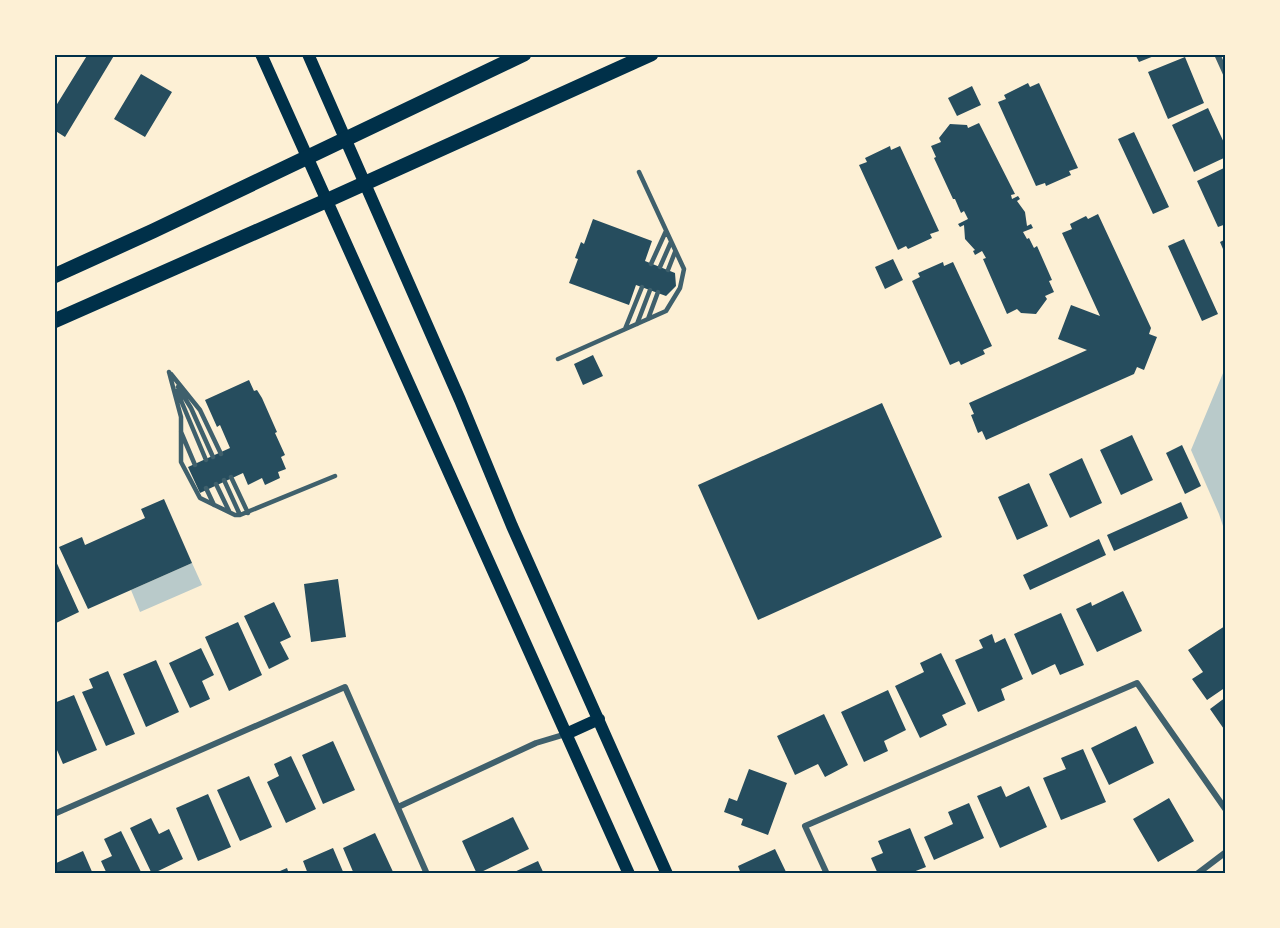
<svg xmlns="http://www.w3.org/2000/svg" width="1280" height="928" font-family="Jost,sans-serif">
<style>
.green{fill:#b9caca}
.building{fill:#264d5e}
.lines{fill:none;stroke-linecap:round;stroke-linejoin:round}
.service{stroke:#3f606c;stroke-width:4.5}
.minor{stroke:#3f606c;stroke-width:6}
.secondary{stroke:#003049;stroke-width:12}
.primary{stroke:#003049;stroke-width:15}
.neatline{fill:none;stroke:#003049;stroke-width:2}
</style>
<rect width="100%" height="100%" fill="#fdf0d5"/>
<path class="green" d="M1226 366V535L1219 514 1191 450Z
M192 563 202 585 140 612 131 590Z"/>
<path class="building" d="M88 54H115L65 137 54 130V109Z
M1135 54H1159L1139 62Z
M1185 57 1204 103 1168 119 1148 72Z
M141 74 172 92 145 137 114 119Z
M1028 83 1030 87 1039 83 1078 168 1069 171 1071 175 1046 186 1045 183 1036 186 998 102 1006 99 1004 95Z
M972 86 981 105 957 116 948 98Z
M1208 108 1226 147V157L1194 172 1172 125Z
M979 123 1015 194 1011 195 1012 199 1018 196 1020 199 1017 201 1025 212 1027 226 1031 224 1033 228 1023 232 1027 239 1029 238 1034 248 1037 246 1052 280 1049 281 1054 292 1045 296 1047 299 1036 314 1021 313 1017 309 1007 314 983 259 986 258 982 251 975 255 973 251 975 250 965 239 964 225 960 227 958 224 968 219 964 211 961 213 955 199H953L934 158 936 157 931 146 941 142 939 138 950 124 967 125 968 128Z
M1134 132 1169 207 1153 214 1118 139Z
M890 146 891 150 900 146 939 231 930 234 932 238 908 249 906 246 898 250 859 165 867 162 865 158Z
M1226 167V224L1218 227 1197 181Z
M1098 214 1151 328 1149 334 1157 337 1144 370 1137 367 1134 374 986 440 982 431 978 433 971 415 974 414 969 403 1087 350 1058 339 1071 305 1100 316 1062 233 1072 229 1070 224 1086 216 1088 219Z
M593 219 652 241 645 261 675 273 676 286 666 296 636 285 629 305 569 283 578 259 575 258 581 242 584 244Z
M1184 239 1218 314 1202 321 1168 246Z
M1226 239V256L1220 242Z
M893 259 903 280 885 289 875 267Z
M943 262 944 266 953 262 992 346 983 350 985 354 961 365 959 361 950 365 912 281 920 277 918 273Z
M593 355 603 376 583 385 574 364Z
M249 380 254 391 257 390 262 398 277 432 275 433 285 455 281 457 286 469 278 472 280 478 265 485 262 478 248 485 243 473 200 493 188 467 230 448 220 425 217 427 205 400Z
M882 403 942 537 758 620 698 485Z
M1132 435 1153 480 1121 495 1100 450Z
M1182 445 1201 486 1185 494 1166 453Z
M1082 458 1102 503 1070 518 1049 474Z
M1029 483 1048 526 1017 540 998 497Z
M164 499 192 563 88 609 59 547 82 537 85 545 145 518 141 509Z
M1181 502 1188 518 1114 551 1107 535Z
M1099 539 1106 555 1030 590 1023 575Z
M54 557 79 612 54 624Z
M338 579 346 637 311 642 304 584Z
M1123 591 1142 631 1097 652 1076 609 1091 602 1092 606Z
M274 602 291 637 280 642 289 659 269 669 244 616Z
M1061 613 1084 665 1060 675 1055 664 1032 675 1014 634Z
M238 622 262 675 229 691 205 637Z
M1225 626 1226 687 1207 700 1192 679 1203 672 1188 650Z
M992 634 995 643 1005 638 1023 679 1001 689 1005 700 978 712 955 660 983 648 979 640Z
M201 648 214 675 202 681 210 699 190 708 169 663Z
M941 653 966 704 942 715 947 725 920 738 895 686 924 672 920 663Z
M156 660 179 712 146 727 123 674Z
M108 671 135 734 106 746 82 692 93 688 89 679Z
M888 690 906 730 884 741 888 751 864 762 841 712Z
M74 695 97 750 63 764 54 743V703Z
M1226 697V732L1210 709Z
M824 714 848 765 825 777 818 764 795 775 777 736Z
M1136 726 1154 763 1109 785 1091 748Z
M333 741 355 790 323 804 302 755Z
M1083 749 1106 802 1061 820 1043 778 1066 769 1061 758Z
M291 756 316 809 286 823 267 782 279 776 274 764Z
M749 769 787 783 768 835 741 825 743 819 724 812 729 798 737 801Z
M249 776 272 827 240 841 217 790Z
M1001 786 1006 797 1029 786 1047 827 1000 848 977 796Z
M208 794 231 847 198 861 176 808Z
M1169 798 1194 841 1158 862 1133 819Z
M969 803 984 838 934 860 924 837 953 824 948 812Z
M513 817 529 849 477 874 462 841Z
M151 818 159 834 169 829 183 859 152 874 130 828Z
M910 828 926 867 908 874H878L871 858 883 853 878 841Z
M121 831 142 874H107L101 861 112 856 104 839Z
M375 833 394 874H354L343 848Z
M333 848 344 874H308L303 861Z
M775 849 787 874H741L738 866Z
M83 851 93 874H54V864Z
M538 861 544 874H510Z
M287 868 289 874H273Z"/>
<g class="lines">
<path class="service" d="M651 264 666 231
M660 267 671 242
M668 270 675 252
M648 319 658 292
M637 324 650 290
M625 329 642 287
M558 359 666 311 680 288 684 269 639 172
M169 372 181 417V462L200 498 235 515H240L335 476
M171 374 200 410 221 454
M178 387 191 408 213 457
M177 391 206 460
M181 432 195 465
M231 477 248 513
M224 480 240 515
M216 484 229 511
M206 488 214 505"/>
<path class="minor" d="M1217 54 1226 74
M398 807 536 743 566 734
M54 814 345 687 427 874
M827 874 805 826 1137 683 1226 810
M1197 874 1226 852"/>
<path class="secondary" d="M261 54 629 874
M308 54 460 400 512 526 667 874
M566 734 599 719"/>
<path class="primary" d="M54 276 153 231 524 54
M54 321 328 200 651 54"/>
</g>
<rect width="1280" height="928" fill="none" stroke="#fdf0d5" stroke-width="111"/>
<rect x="56" y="56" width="1168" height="816" class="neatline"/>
</svg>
